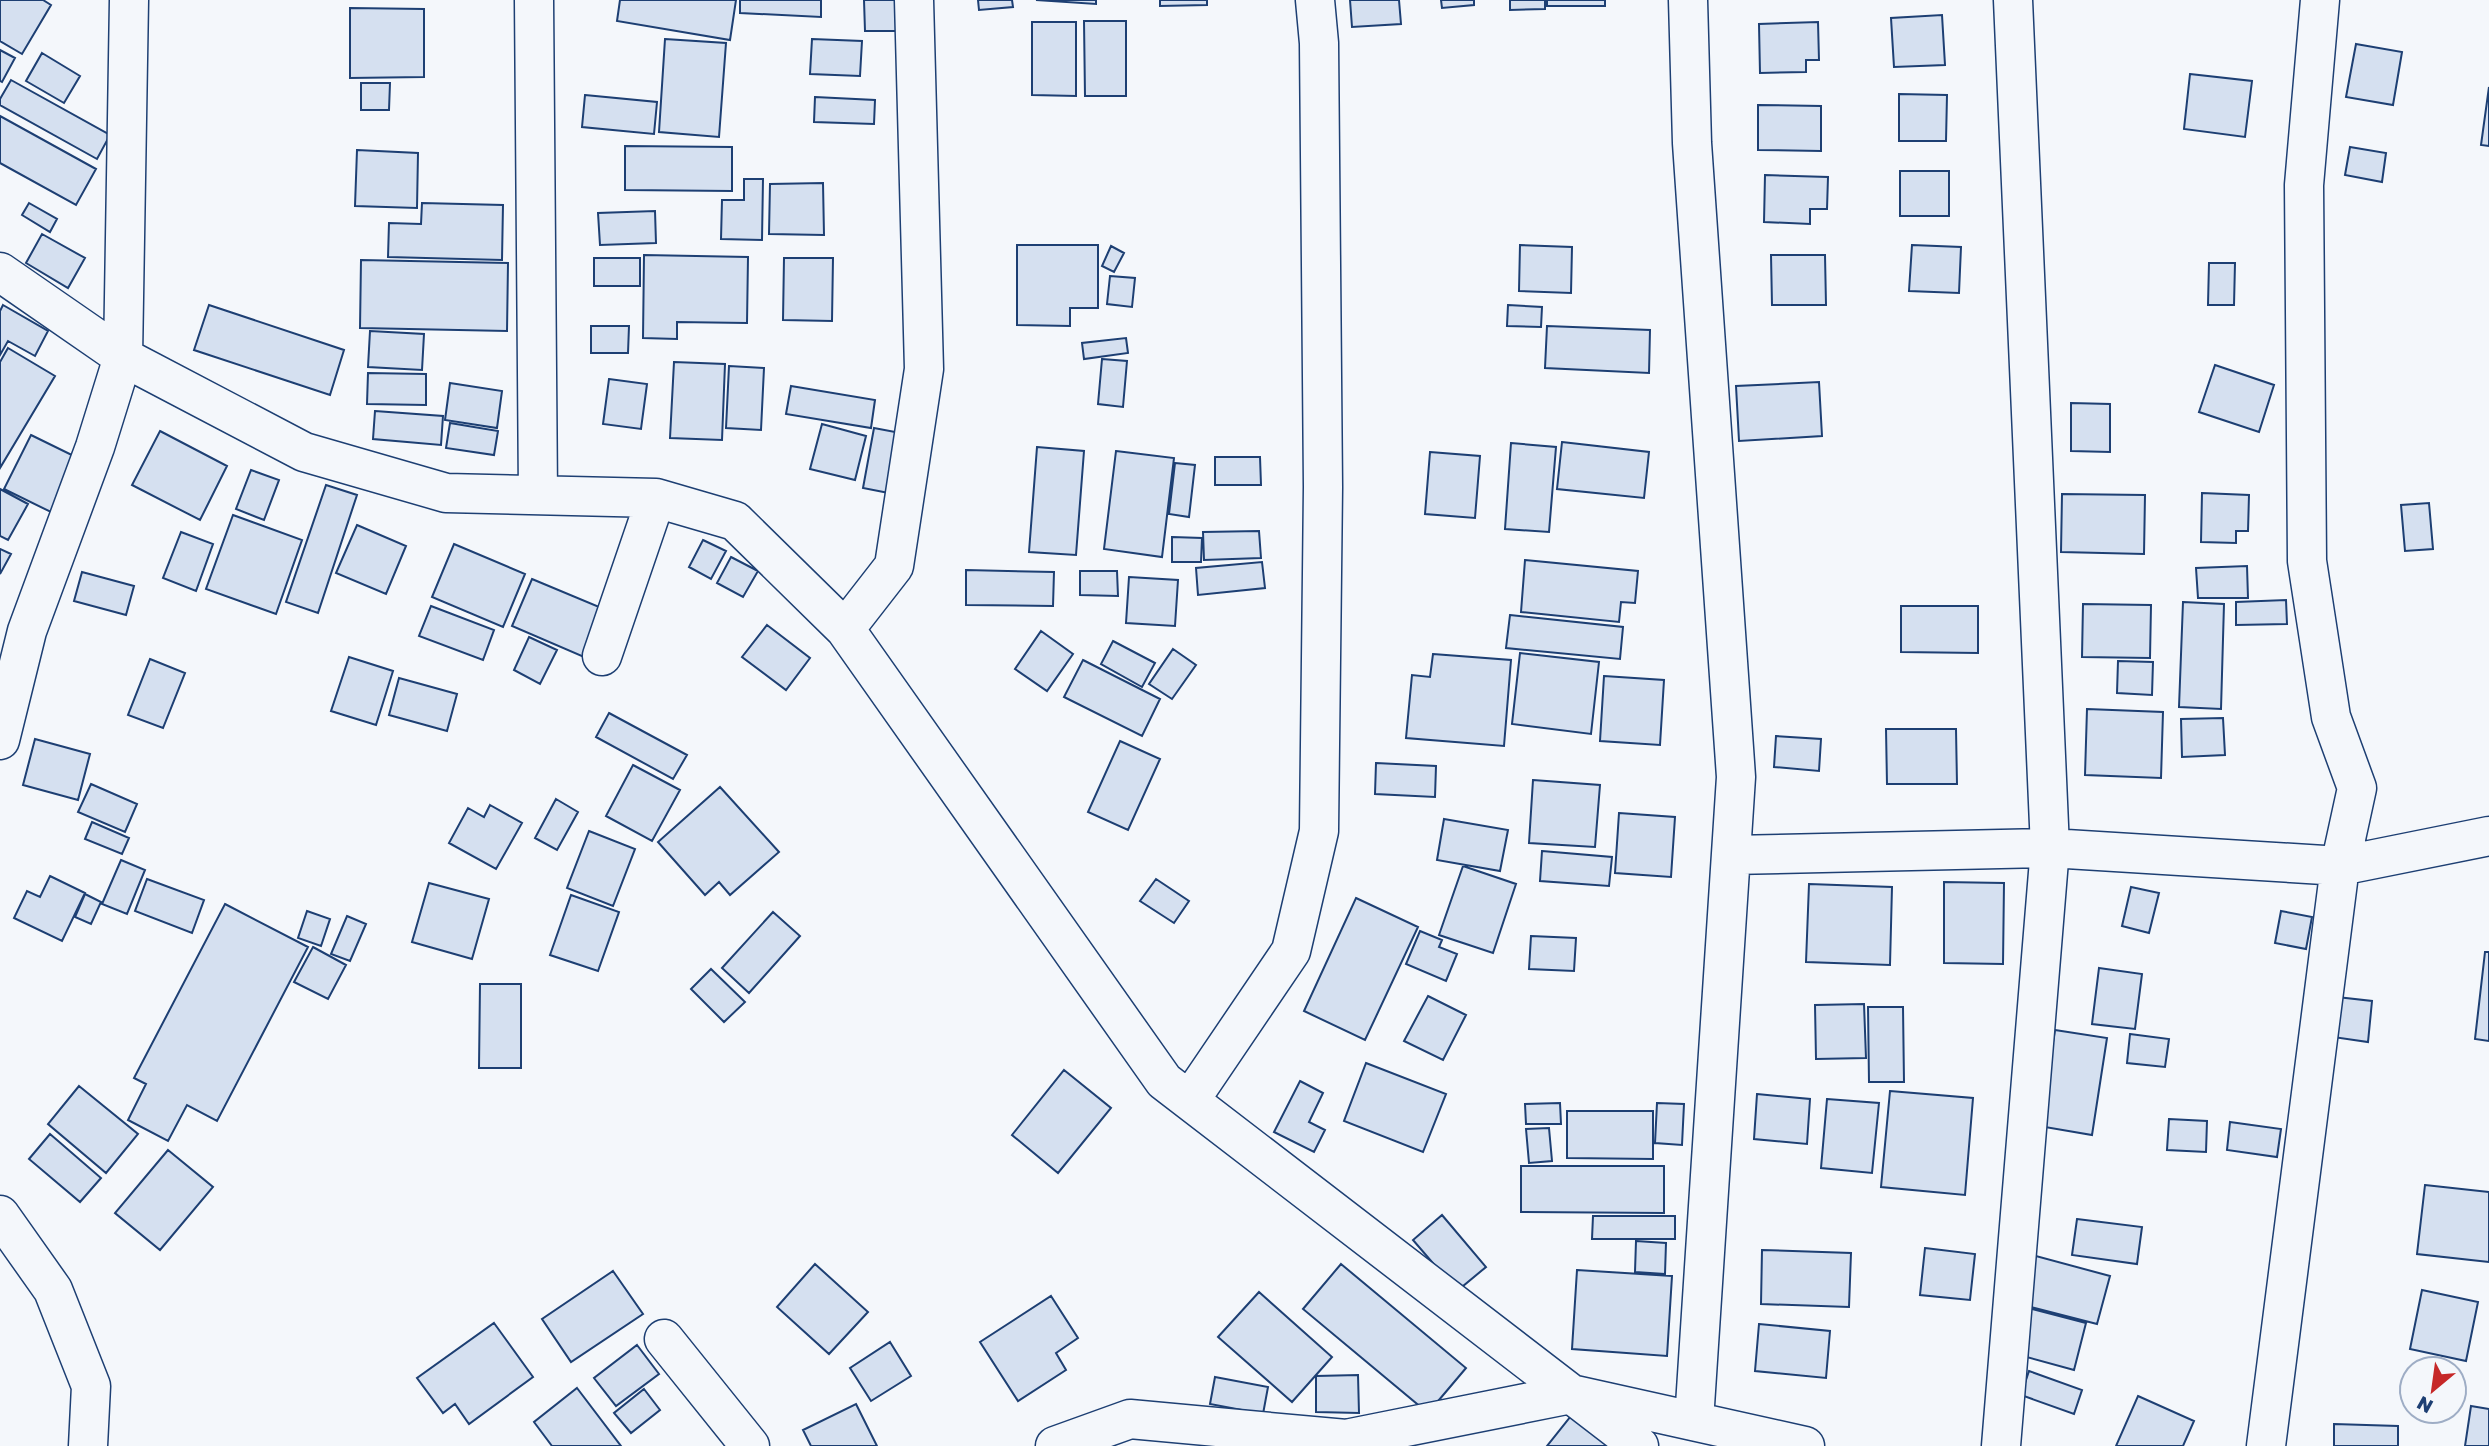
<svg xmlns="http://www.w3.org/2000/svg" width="2489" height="1446" font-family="'Golos Text',sans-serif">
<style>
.building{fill:#d5e0f0;stroke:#1d3f73;stroke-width:2}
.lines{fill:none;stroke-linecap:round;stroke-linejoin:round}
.minor-casing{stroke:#1d3f73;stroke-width:41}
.minor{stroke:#f4f7fb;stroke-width:38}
</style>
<rect width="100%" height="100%" fill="#f4f7fb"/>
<path class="building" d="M0 0H43L51 5 22 54 0 41Z
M620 0H736L730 40 617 21Z
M740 0H821V17L740 13Z
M864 0H896V31H865Z
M978 0H1012L1013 7 979 10Z
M1036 0H1096V4Z
M1160 0H1207V5L1160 6Z
M1350 0H1399L1401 24 1352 27Z
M1441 0H1474V5L1442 8Z
M1510 0H1545V9L1510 10Z
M1547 0H1605V6H1547Z
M350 8 424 9V77L350 78Z
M1942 15 1945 65 1894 67 1891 18Z
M1084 21H1126V96H1085Z
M1032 22H1076V96L1032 95Z
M1818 22 1819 60H1806V72L1760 73 1759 24Z
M665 39 726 43 719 137 659 132Z
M812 39 862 41 860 76 810 74Z
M2356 44 2402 52 2393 105 2346 97Z
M0 50 15 58 2 82 0 81Z
M42 53 80 76 64 103 26 81Z
M2190 74 2252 81 2245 137 2184 129Z
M11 80 110 135 97 159 0 105V99Z
M361 83H390L389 110H361Z
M2489 87V146L2481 145Z
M1899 94 1947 95 1946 141H1899Z
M585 95 657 102 654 134 582 127Z
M815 97 875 100 874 124 814 122Z
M1758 105 1821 106V151L1758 150Z
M0 116 96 169 76 205 0 163Z
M625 146 732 147V191L625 190Z
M2350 147 2386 153 2382 182 2345 175Z
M357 150 418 153 417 208 355 206Z
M1900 171H1949V216H1900Z
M1765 175 1828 177 1827 209H1810V224L1764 222Z
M744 179H763L762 240 721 239 722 200H744Z
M823 183 824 235 769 234 770 184Z
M29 203 57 219 50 232 22 215Z
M422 203 503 205 502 260 388 257 389 223 421 224Z
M655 211 656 243 600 245 598 213Z
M42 234 85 258 68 288 26 263Z
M1017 245H1098V308H1070V326L1017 325Z
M1520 245 1572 247 1571 293 1519 291Z
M1912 245 1961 247 1959 293 1909 291Z
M1111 246 1124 253 1114 272 1102 266Z
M644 255 748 257 747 323 677 322V339L643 338Z
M1771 255H1825L1826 305H1772Z
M594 258H640V286H594Z
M784 258H833L832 321 783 320Z
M361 260 508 263 507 331 360 328Z
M2209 263H2235L2234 305H2208Z
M1110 276 1135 278 1132 307 1107 304Z
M3 305 48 331 35 356 8 341 0 355V311Z
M209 305 344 350 330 395 194 350Z
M1508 305 1542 307 1541 327 1507 326Z
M591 326H629L628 353H591Z
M1547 326 1650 330 1649 373 1545 368Z
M370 331 424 334 422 370 368 367Z
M1126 338 1128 353 1084 359 1082 343Z
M8 348 55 376 0 468V362Z
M1102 359 1127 361 1123 407 1098 404Z
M674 362 725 364 722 440 670 438Z
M2215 365 2274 385 2259 432 2199 412Z
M729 366 764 368 761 430 726 428Z
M368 373 426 374V405L367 404Z
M609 379 647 384 641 429 603 424Z
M1819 382 1822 436 1739 441 1736 386Z
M450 383 502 391 497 428 445 420Z
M791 386 875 400 871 428 786 414Z
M2071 403 2110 404V452L2071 451Z
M375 411 443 416 441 445 373 439Z
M450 423 498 431 494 455 446 448Z
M822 424 866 436 855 480 810 469Z
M874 428 911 435 899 495 863 488Z
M160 431 227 466 200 520 132 485Z
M31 435 80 459 53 513 4 489Z
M1562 442 1649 452 1644 498 1557 489Z
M1511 443 1556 447 1549 532 1505 529Z
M1037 447 1084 451 1076 555 1029 552Z
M1116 451 1174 458 1162 557 1104 549Z
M1430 452 1480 456 1475 518 1425 514Z
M1215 457H1260L1261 485H1215Z
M1175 463 1195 465 1189 517 1169 514Z
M251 470 279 480 264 520 236 509Z
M326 485 357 495 318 613 286 602Z
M0 489 28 504 8 540 0 536Z
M2202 493 2249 495 2248 531H2236V543L2201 542Z
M2062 494 2145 495 2144 554 2061 552Z
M2429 503 2433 549 2405 551 2401 505Z
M233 515 302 540 276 614 206 589Z
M357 525 406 546 386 594 336 573Z
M1259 531 1261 558 1204 560 1203 532Z
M181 532 213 544 196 591 163 578Z
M1172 537 1202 538 1201 562H1172Z
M703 540 726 551 711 579 689 567Z
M454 544 525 574 503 627 432 597Z
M0 549 11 554 0 574Z
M731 557 758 571 743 597 717 583Z
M1525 560 1638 571 1635 603 1621 602 1619 622 1521 612Z
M1262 562 1265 588 1198 595 1196 568Z
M2247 566 2248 598H2198L2196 568Z
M966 570 1054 572 1053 606 966 605Z
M1080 571H1117L1118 596 1080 595Z
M82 572 134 586 126 615 74 601Z
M1129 577 1178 580 1175 626 1126 623Z
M532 579 604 609 584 657 512 626Z
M2286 600 2287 624 2236 625V602Z
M2183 602 2224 604 2221 709 2179 707Z
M2083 604 2151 605 2150 658 2082 657Z
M431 606 494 630 483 660 419 636Z
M1901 606H1978V653L1901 652Z
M1510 615 1623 627 1620 659 1506 648Z
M767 625 810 658 786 690 742 657Z
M1041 631 1073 654 1047 691 1015 669Z
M529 637 557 650 540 684 514 670Z
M1113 641 1155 663 1142 687 1101 664Z
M1173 649 1196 665 1172 699 1149 684Z
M1520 653 1599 662 1591 734 1512 724Z
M1433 654 1511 660 1504 746 1406 738 1412 675 1430 677Z
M349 657 393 671 376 725 331 711Z
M150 659 185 673 163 728 128 715Z
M1083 660 1160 699 1142 736 1064 697Z
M2118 661 2153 662 2152 695 2117 693Z
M1604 676 1664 680 1660 745 1600 741Z
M399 678 457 694 447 731 389 715Z
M2087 709 2163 712 2161 778 2085 775Z
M609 713 687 755 673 779 596 737Z
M2223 718 2225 755 2182 757 2181 719Z
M1886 729H1956L1957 784H1887Z
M1776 736 1821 739 1819 771 1774 767Z
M35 739 90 754 78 800 23 785Z
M1120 741 1160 759 1128 830 1088 812Z
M1376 763 1436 766 1435 797 1375 794Z
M633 765 680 790 652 841 606 816Z
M1533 780 1600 785 1595 847 1529 843Z
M91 784 137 804 125 832 78 812Z
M720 787 779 852 730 895 719 882 705 895 658 842Z
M556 799 578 812 557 850 535 838Z
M490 805 522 823 496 869 449 843 468 808 484 817Z
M1619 813 1675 817 1671 877 1615 873Z
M1444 819 1508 830 1500 871 1437 860Z
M92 822 129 838 122 854 85 839Z
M589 831 635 849 613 906 567 888Z
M1542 851 1612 857 1609 886 1540 881Z
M121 860 145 870 127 914 102 904Z
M1463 866 1516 884 1493 953 1439 935Z
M50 876 85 893 62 941 14 918 27 891 40 897Z
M147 879 204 900 192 933 135 911Z
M1156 879 1189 901 1174 923 1140 901Z
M1944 882 2004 883 2003 964 1944 963Z
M429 883 489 899 472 959 412 942Z
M1809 884 1892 887 1890 965 1806 962Z
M2131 887 2159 893 2149 933 2122 926Z
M85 894 101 902 91 924 75 917Z
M571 895 619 912 598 971 550 955Z
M1356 898 1418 927 1365 1040 1304 1011Z
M225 904 308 947 217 1121 187 1105 168 1141 128 1120 146 1084 134 1078Z
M307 911 330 919 321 946 298 938Z
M2281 911 2312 917 2306 949 2275 943Z
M773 912 800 936 749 993 722 968Z
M347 916 366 924 350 961 331 954Z
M1420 931 1442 940 1439 947 1457 954 1446 981 1406 964Z
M1531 936 1576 938 1574 971 1529 969Z
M313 947 346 965 328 999 294 982Z
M2485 952H2489V1041L2475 1039Z
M2099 968 2142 974 2135 1029 2092 1024Z
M711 969 745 1002 724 1022 691 989Z
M480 984H521V1068H479Z
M1428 996 1466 1015 1443 1060 1404 1041Z
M2337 997 2372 1001 2368 1042 2333 1037Z
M1864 1004 1866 1058 1816 1059 1815 1005Z
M1868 1007H1903L1904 1082H1869Z
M2055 1030 2107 1038 2092 1135 2039 1126Z
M2130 1034 2169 1039 2165 1067 2127 1063Z
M1366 1063 1446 1094 1423 1152 1344 1121Z
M1064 1070 1111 1108 1058 1173 1012 1135Z
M1300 1081 1323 1093 1309 1122 1325 1130 1314 1152 1274 1132Z
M79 1086 138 1134 106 1173 48 1124Z
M1890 1091 1973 1098 1965 1195 1881 1187Z
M1757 1094 1810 1099 1807 1144 1754 1139Z
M1827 1099 1879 1103 1872 1173 1821 1168Z
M1560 1103 1561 1124H1526L1525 1104Z
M1657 1103 1684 1104 1682 1145 1655 1143Z
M1567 1111H1653V1159L1567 1158Z
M2169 1119 2207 1121 2206 1152 2167 1150Z
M2230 1122 2281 1129 2277 1157 2227 1150Z
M1549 1128 1552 1161 1529 1163 1526 1129Z
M50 1134 101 1178 80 1202 29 1159Z
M168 1150 213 1187 160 1250 115 1213Z
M1521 1166H1664V1213L1521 1212Z
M2425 1185 2489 1192V1262L2417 1254Z
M1442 1215 1486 1267 1457 1291 1413 1240Z
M1593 1216H1675V1239H1592Z
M2077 1219 2142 1227 2137 1264 2072 1255Z
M1636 1241 1666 1243 1665 1274 1635 1272Z
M1925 1248 1975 1254 1970 1300 1920 1295Z
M1762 1250 1851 1253 1849 1307 1761 1304Z
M2032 1255 2110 1276 2097 1324 2019 1304Z
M815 1264 868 1312 829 1354 777 1307Z
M1341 1264 1466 1368 1428 1413 1303 1309Z
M1577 1270 1672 1276 1667 1356 1572 1349Z
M613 1271 643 1314 571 1362 542 1319Z
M2422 1290 2478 1302 2466 1361 2410 1349Z
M1259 1292 1332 1357 1292 1402 1218 1337Z
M1051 1296 1078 1338 1056 1353 1066 1370 1018 1401 980 1342Z
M2024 1307 2086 1323 2074 1370 2012 1353Z
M494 1323 533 1377 469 1424 455 1404 443 1413 417 1378Z
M1759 1324 1830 1331 1826 1378 1755 1371Z
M890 1342 911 1376 871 1401 850 1368Z
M637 1345 659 1374 616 1406 594 1378Z
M2029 1371 2082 1390 2074 1414 2021 1395Z
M1358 1375 1359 1413 1316 1412V1376Z
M1215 1377 1268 1387 1263 1414 1210 1404Z
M577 1388 621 1446H552L534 1422Z
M644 1389 660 1410 631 1433 614 1413Z
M2138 1396 2194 1421 2183 1446H2116Z
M856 1404 877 1446H811L803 1430Z
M2471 1406 2489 1409V1446H2465Z
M1571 1416 1609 1446H1547Z
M2334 1424 2398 1426V1446H2334Z"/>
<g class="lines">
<defs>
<path id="minor" d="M534 0 538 495
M1688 0 1692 143 1736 777 1694 1421
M0 272 123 357 304 452 446 493 656 498 735 521 845 629 1164 1081 1639 1446
M845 629 894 566 924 369 914 0
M602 656 656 498
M0 740 27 631 95 447 123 357 129 0
M1731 855 2050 848 2340 866 2489 836
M1190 1100 1291 951 1319 831 1323 487 1319 43 1315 0
M0 1215 53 1290 91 1386 88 1446
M664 1339 750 1446
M1055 1446 1130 1419 1346 1439 1571 1394 1805 1446
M2001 1446 2050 848 2013 0
M2266 1446 2340 866 2357 788 2331 717 2307 561 2304 185 2320 0"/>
</defs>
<use href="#minor" class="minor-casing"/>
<use href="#minor" class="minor"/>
</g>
<g transform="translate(2433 1390) rotate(209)"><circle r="33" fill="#f4f7fb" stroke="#9eadc5" stroke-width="2"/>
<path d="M0-5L12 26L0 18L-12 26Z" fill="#c62828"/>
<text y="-10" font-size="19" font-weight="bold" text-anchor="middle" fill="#1d3f73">N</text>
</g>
</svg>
